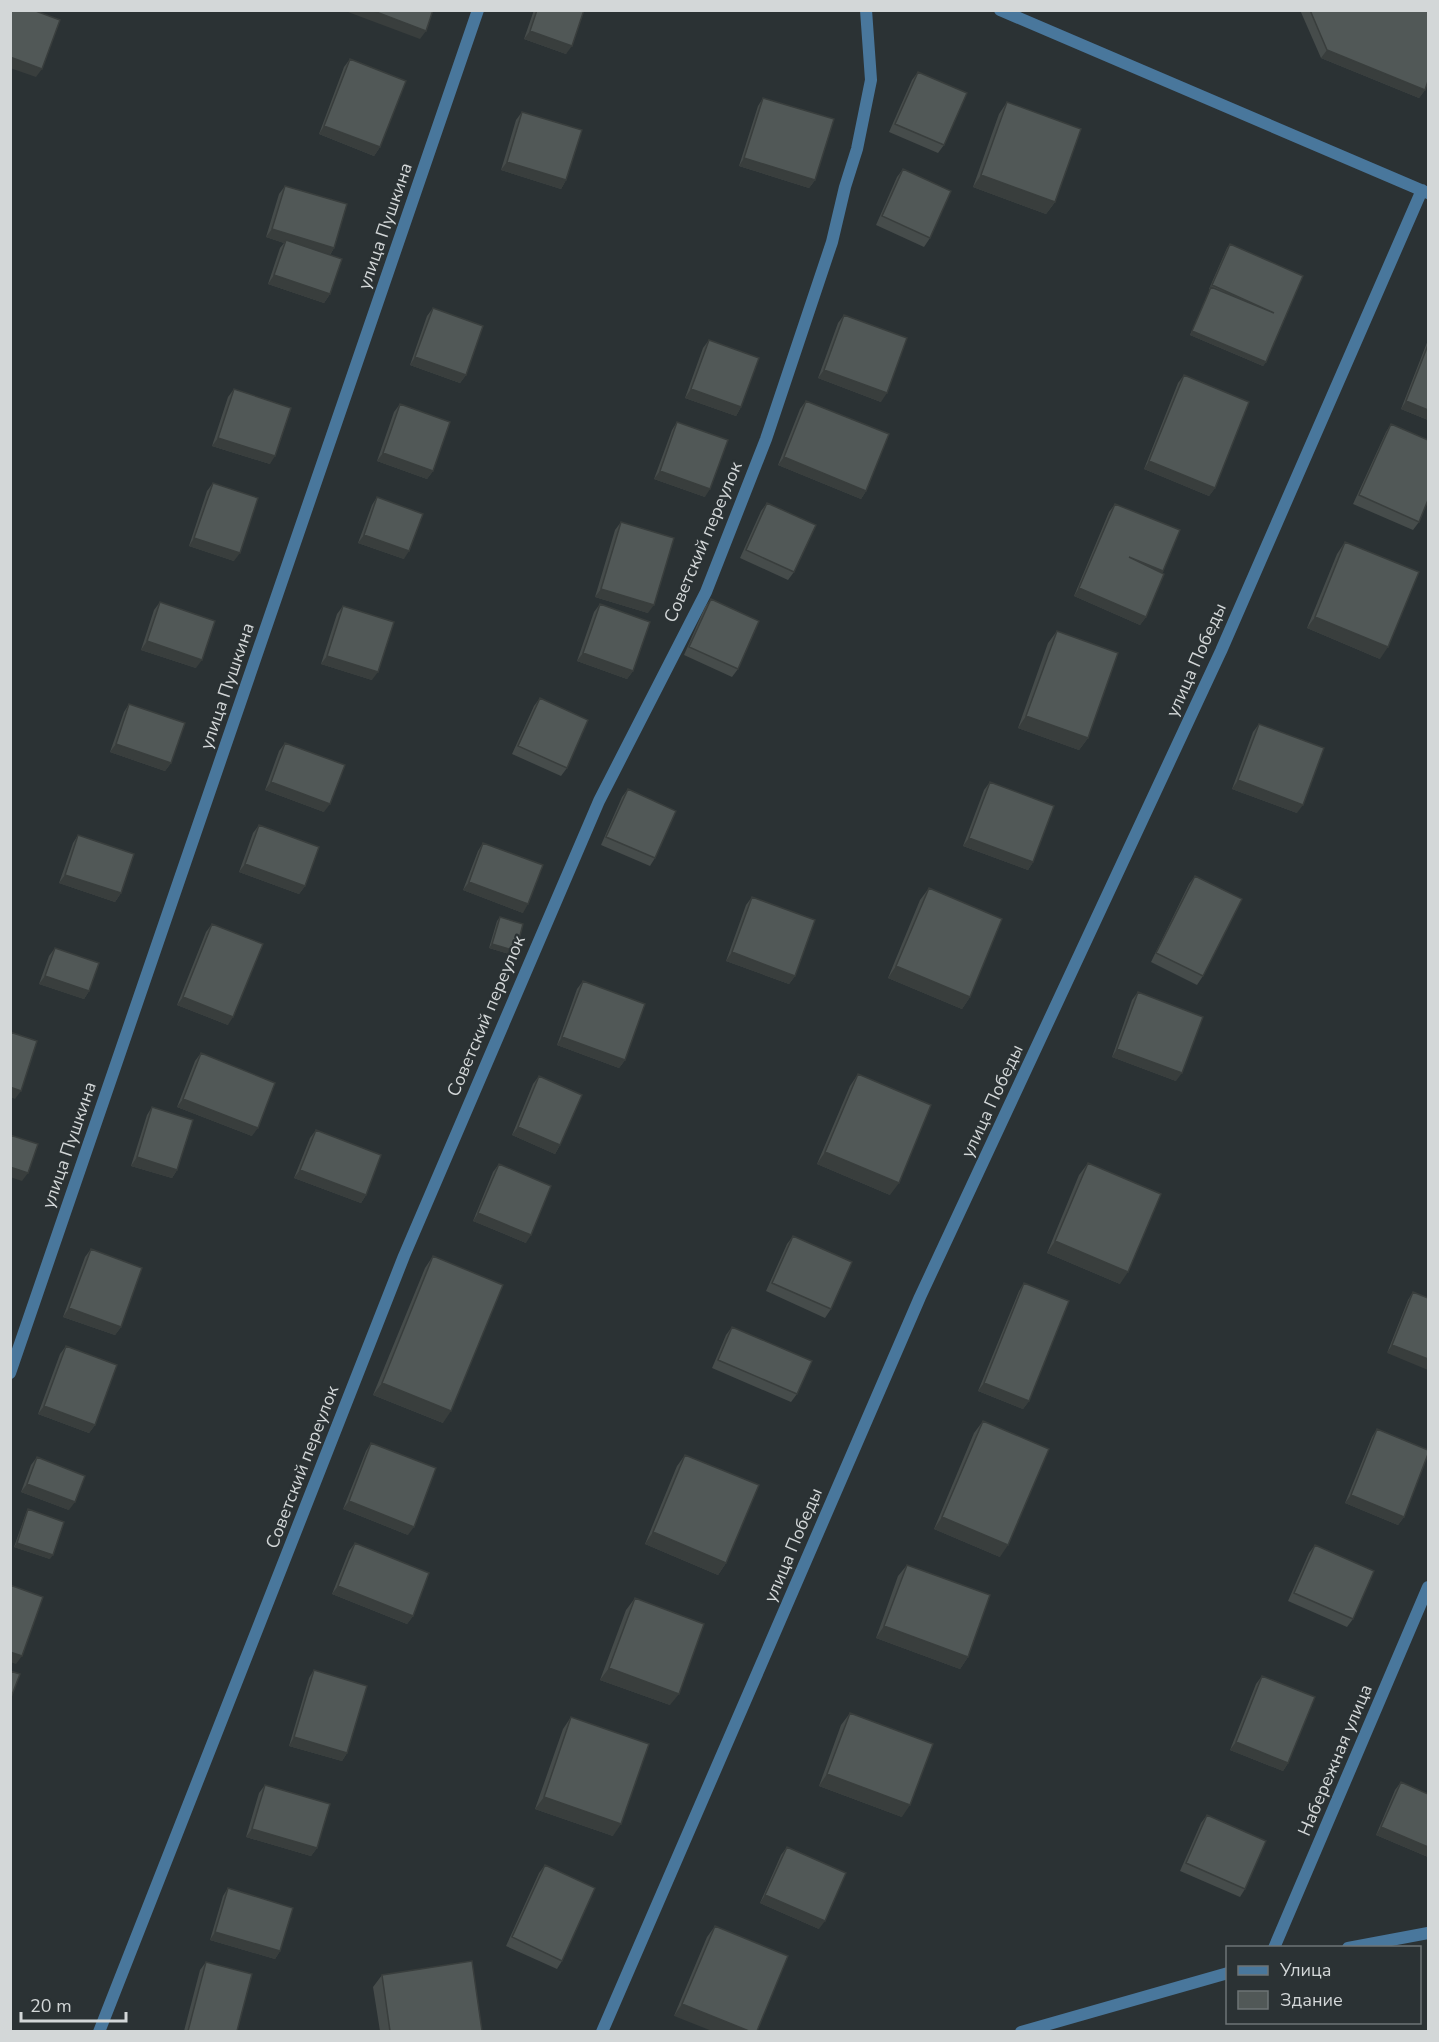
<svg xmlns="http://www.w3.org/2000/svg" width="1439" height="2042" font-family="'Nunito Sans',sans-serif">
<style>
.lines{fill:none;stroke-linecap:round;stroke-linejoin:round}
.service{stroke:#49779c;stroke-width:12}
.minor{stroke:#49779c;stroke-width:12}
.tertiary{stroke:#49779c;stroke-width:12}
.wall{fill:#464c4b}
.shaded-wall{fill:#393e3d}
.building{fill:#515857;stroke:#393e3d;stroke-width:1.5}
.labels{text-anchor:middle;stroke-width:4.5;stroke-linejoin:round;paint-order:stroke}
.street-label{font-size:18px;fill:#d3d7d8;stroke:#2b3234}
</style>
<rect width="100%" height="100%" fill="#2b3234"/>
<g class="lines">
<path class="service" d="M1348 1948 1428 1933
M1021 2032 1228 1973"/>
<path class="minor" d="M1000 10 1428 193
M1274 1948 1428 1587
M99 2032 404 1256 599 801 706 592 766 439 832 242 845 187 857 149 871 80 866 10
M602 2032 920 1297 1221 651 1422 190"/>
<path class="tertiary" d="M10 1373 478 10"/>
</g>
<path class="wall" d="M534 10H584L566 54 524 39Z
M1300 10H1427L1425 90 1419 98 1321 58Z
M350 59 380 147 374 156 319 134 344 67Z
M918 72 944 145 938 153 889 132 912 80Z
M763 98 815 180 809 188 739 166 758 106Z
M1007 102 1055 202 1046 214 973 187 999 114Z
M522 112 566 180 561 189 501 170 516 120Z
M903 169 930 238 924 247 876 225 897 177Z
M285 186 334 248 330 255V294L324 303 268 284 280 248 284 243 266 237 279 194Z
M1230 244 1303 276 1266 362 1263 366 1190 335 1210 289H1209L1227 248Z
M433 308 466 375 460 383 410 365 427 316Z
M844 315 881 402 818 378 838 323Z
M709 340 741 407 736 416 685 398 703 348Z
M1428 340V420L1401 409Z
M1184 375 1215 488 1209 496 1144 469 1178 383Z
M234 389 270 464 212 446 228 397Z
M806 401 866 491 861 499 778 465 800 409Z
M400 404 433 471 427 479 377 461 394 412Z
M677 422 705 497 654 479 672 430Z
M1391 424 1419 522 1413 530 1353 504 1386 432Z
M213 483 234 561 189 546 207 491Z
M377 497 404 559 358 543 372 505Z
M767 503 794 572 788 580 740 558 761 511Z
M1115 504 1163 571 1146 617 1140 625 1074 596 1109 512Z
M621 522 648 613 595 597 615 530Z
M1345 542 1380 659 1307 628 1337 554Z
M711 599 738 669 732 677 684 655 705 607Z
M160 602 196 668 141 650 154 610Z
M600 604 633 671 627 679 577 661 594 612Z
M343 606 372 680 321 664 337 614Z
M1057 631 1088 738 1079 750 1018 728 1048 643Z
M540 698 567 768 561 776 512 754 534 706Z
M129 704 171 763 165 771 110 752 124 712Z
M1259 724 1297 813 1232 789 1253 732Z
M285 743 324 812 265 790 279 751Z
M990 782 1033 862 1028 870 963 846 984 790Z
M628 789 655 858 650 866 601 845 622 797Z
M259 825 305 886 299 894 239 872 253 833Z
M78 835 121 893 115 902 59 883 73 843Z
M483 843 523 913 463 890 478 851Z
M1195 876 1203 976 1197 985 1151 962 1189 884Z
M929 888 970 997 962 1009 888 978 920 900Z
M752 897 795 976 789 984 726 961 746 905Z
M500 917 513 955 489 948 497 921Z
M212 924 228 1025 177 1005 206 932Z
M55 948 89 991 84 999 39 984 49 956Z
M583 981 625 1060 619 1068 557 1045 577 989Z
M1138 992 1176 1081 1112 1057 1132 1000Z
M201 1053 252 1136 177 1107 195 1061Z
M858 1074 890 1195 817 1164 850 1086Z
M539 1076 560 1145 555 1154 512 1135 533 1084Z
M152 1107 177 1170 172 1178 131 1166 147 1115Z
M316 1130 366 1195 361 1203 294 1178 310 1138Z
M1088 1163 1120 1284 1047 1253 1079 1175Z
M499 1164 526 1243 473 1221 493 1172Z
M793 1236 831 1309 825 1318 766 1291 787 1244Z
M91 1249 121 1327 115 1335 63 1317 85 1257Z
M433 1256 443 1423 373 1395 425 1268Z
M1024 1283 1029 1401 1023 1409 978 1391 1019 1291Z
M1413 1292 1428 1298 1387 1353 1408 1300Z
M732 1327 797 1394 791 1402 712 1368 726 1335Z
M66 1346 95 1425 89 1433 38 1414 60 1354Z
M983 1421 1000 1557 934 1529 974 1433Z
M1377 1429 1404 1517 1398 1525 1345 1503 1372 1437Z
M371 1443 408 1535 343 1509 366 1451Z
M685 1455 726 1563 718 1575 645 1544 677 1466Z
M37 1457 69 1510 21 1492 31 1465Z
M28 1509 50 1559 14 1547 26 1513Z
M355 1543 413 1616 407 1624 332 1594 349 1551Z
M1315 1545 1353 1619 1347 1627 1288 1601 1309 1553Z
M907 1565 968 1657 960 1669 876 1638 898 1576Z
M635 1598 670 1705 600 1680 626 1610Z
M314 1670 347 1753 342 1761 289 1746 309 1678Z
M1262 1676 1288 1763 1283 1771 1230 1750 1256 1684Z
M850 1713 902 1817 819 1786 841 1725Z
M571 1717 613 1836 535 1809 563 1729Z
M1401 1782 1428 1794V1857L1376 1835 1395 1790Z
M265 1785 317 1848 311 1856 246 1837 259 1793Z
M1207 1815 1245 1889 1240 1897 1180 1871 1201 1823Z
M787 1847 819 1929 760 1903 781 1855Z
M545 1865 562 1961 557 1969 506 1946 539 1873Z
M228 1888 280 1951 275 1959 210 1940 223 1896Z
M715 1926 788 1956 674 2016 707 1937Z
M206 1962 237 2031H184L200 1970Z
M382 1975 482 2031H380L373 1987Z"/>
<path class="shaded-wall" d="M349 10H371L426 31 420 39 348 12Z
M530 31 572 46 566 54 524 39Z
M1327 50 1425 90 1419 98 1321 58Z
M10 57 42 69 36 77 10 68Z
M324 126 380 147 374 156 319 134Z
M744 158 815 180 809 188 739 166Z
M507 162 566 180 561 189 501 170Z
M981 175 1055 202 1046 214 973 187Z
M272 229 334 248 329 256 286 240 284 243 266 237Z
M274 275 330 294 324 303 268 284Z
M1192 331 1266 362 1263 366 1190 335Z
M415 357 466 375 460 383 410 365Z
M824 370 887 393 881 402 818 378Z
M691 389 741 407 736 416 685 398Z
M1406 401 1428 410V420L1401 409Z
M218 438 275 456 270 464 212 446Z
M383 453 433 471 427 479 377 461Z
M784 457 866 491 861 499 778 465Z
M1149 461 1215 488 1209 496 1144 469Z
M660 471 710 489 705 497 654 479Z
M364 535 409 551 404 559 358 543Z
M194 538 240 553 234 561 189 546Z
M1129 557 1163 571 1158 579Z
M1079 588 1146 617 1140 625 1074 596Z
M601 589 654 605 648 613 595 597Z
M1315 617 1388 647 1380 659 1307 628Z
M147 641 202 660 196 668 141 650Z
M583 653 633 671 627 679 577 661Z
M327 656 378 672 372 680 321 664Z
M1026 716 1088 738 1079 750 1018 728Z
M116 744 171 763 165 771 110 752Z
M1238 780 1303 805 1297 813 1232 789Z
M271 782 330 804 324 812 265 790Z
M969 838 1033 862 1028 870 963 846Z
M245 864 305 886 299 894 239 872Z
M65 875 121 893 115 902 59 883Z
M469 882 528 904 523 913 463 890Z
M492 944 516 951 513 955 489 948Z
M732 952 795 976 789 984 726 961Z
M896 966 970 997 962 1009 888 978Z
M45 976 89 991 84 999 39 984Z
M183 997 233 1017 228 1025 177 1005Z
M562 1037 625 1060 619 1068 557 1045Z
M1117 1049 1182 1073 1176 1081 1112 1057Z
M10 1087 21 1091 15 1099 10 1097Z
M183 1099 258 1128 252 1136 177 1107Z
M518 1127 560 1145 555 1154 512 1135Z
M825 1152 899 1183 890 1195 817 1164Z
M137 1157 177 1170 172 1178 131 1166Z
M10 1167 28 1173 22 1181 10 1177Z
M300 1170 366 1195 361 1203 294 1178Z
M478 1213 531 1235 526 1243 473 1221Z
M1055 1241 1128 1272 1120 1284 1047 1253Z
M69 1308 121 1327 115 1335 63 1317Z
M1392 1345 1428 1359V1370L1387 1353Z
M382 1383 451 1411 443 1423 373 1395Z
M984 1383 1029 1401 1023 1409 978 1391Z
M44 1406 95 1425 89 1433 38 1414Z
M27 1484 75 1502 69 1510 21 1492Z
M1351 1495 1404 1517 1398 1525 1345 1503Z
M349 1501 414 1527 408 1535 343 1509Z
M942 1517 1008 1545 1000 1557 934 1529Z
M653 1532 726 1563 718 1575 645 1544Z
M17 1543 53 1555 50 1559 14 1547Z
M338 1586 413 1616 407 1624 332 1594Z
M884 1626 968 1657 960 1669 876 1638Z
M10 1652 22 1656 16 1664 10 1662Z
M609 1668 679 1694 670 1705 600 1680Z
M294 1737 347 1753 342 1761 289 1746Z
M1236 1742 1288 1763 1283 1771 1230 1750Z
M827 1774 910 1805 902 1817 819 1786Z
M544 1797 621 1824 613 1836 535 1809Z
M1381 1827 1428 1847V1857L1376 1835Z
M252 1829 317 1848 311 1856 246 1837Z
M765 1895 825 1921 819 1929 760 1903Z
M215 1932 280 1951 275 1959 210 1940Z
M682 2004 749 2031H712L674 2016Z"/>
<path class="building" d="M10 10H33L60 20 42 69 10 57Z
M371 10H433L426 31Z
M537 10H584L572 46 530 31Z
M1310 10 1428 11V81L1425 90 1327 50Z
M350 59 406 81 380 147 324 126Z
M918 72 967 93 944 145 895 124Z
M763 98 834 119 815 180 744 158Z
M1007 102 1081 129 1055 202 981 175Z
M522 112 582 130 566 180 507 162Z
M903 169 951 191 930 238 882 216Z
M285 186 347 204 334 248 272 229Z
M286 240 342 259 330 294 274 275Z
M1230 244 1303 276 1266 362 1192 331 1211 287 1274 313 1212 285Z
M433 308 483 326 466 375 415 357Z
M844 315 907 338 887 393 824 370Z
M709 340 759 358 741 407 691 389Z
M1428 345V410L1406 401Z
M1184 375 1249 402 1215 488 1149 461Z
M234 389 291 408 275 456 218 438Z
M806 401 889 434 866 491 784 457Z
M400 404 450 422 433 471 383 453Z
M677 422 728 440 710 489 660 471Z
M1391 424 1428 440V500L1419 522 1359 495Z
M213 483 258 498 240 553 194 538Z
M377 497 423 514 409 551 364 535Z
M767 503 816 525 794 572 746 550Z
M1115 504 1180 530 1163 571 1129 557 1164 574 1146 617 1079 588Z
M621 522 674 538 654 605 601 589Z
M1345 542 1419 572 1388 647 1315 617Z
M711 599 759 621 738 669 689 647Z
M160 602 215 621 202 660 147 641Z
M600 604 650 622 633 671 583 653Z
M343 606 394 622 378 672 327 656Z
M1057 631 1118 653 1088 738 1026 716Z
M540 698 588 720 567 768 518 746Z
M129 704 185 723 171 763 116 744Z
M1259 724 1324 748 1303 805 1238 780Z
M285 743 345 765 330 804 271 782Z
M990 782 1054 806 1033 862 969 838Z
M628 789 676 811 655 858 606 837Z
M259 825 319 847 305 886 245 864Z
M78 835 134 854 121 893 65 875Z
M483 843 543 865 528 904 469 882Z
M1195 876 1242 899 1203 976 1156 953Z
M929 888 1002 919 970 997 896 966Z
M752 897 815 920 795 976 732 952Z
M500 917 523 924 516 951 492 944Z
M212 924 263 944 233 1017 183 997Z
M55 948 99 963 89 991 45 976Z
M583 981 645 1004 625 1060 562 1037Z
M1138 992 1203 1017 1182 1073 1117 1049Z
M10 1032 37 1041 21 1091 10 1087Z
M201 1053 275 1083 258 1128 183 1099Z
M858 1074 931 1105 899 1183 825 1152Z
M539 1076 582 1095 560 1145 518 1127Z
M152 1107 193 1120 177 1170 137 1157Z
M316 1130 381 1155 366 1195 300 1170Z
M10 1135 38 1144 28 1173 10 1167Z
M1088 1163 1161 1194 1128 1272 1055 1241Z
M499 1164 551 1186 531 1235 478 1213Z
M793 1236 852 1262 831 1309 772 1283Z
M91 1249 142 1268 121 1327 69 1308Z
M433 1256 503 1285 451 1411 382 1383Z
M1024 1283 1069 1301 1029 1401 984 1383Z
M1413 1292 1428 1298V1359L1392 1345Z
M732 1327 812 1361 797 1394 718 1360Z
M66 1346 117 1365 95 1425 44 1406Z
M983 1421 1049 1449 1008 1545 942 1517Z
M1377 1429 1428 1450V1454L1404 1517 1351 1495Z
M371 1443 436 1468 414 1527 349 1501Z
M685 1455 759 1485 726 1563 653 1532Z
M37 1457 85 1476 75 1502 27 1484Z
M28 1509 64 1522 53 1555 17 1543Z
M355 1543 429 1573 413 1616 338 1586Z
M1315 1545 1374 1571 1353 1619 1294 1593Z
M907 1565 990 1595 968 1657 884 1626Z
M10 1585 43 1597 22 1656 10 1652Z
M635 1598 704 1624 679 1694 609 1668Z
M314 1670 367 1686 347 1753 294 1737Z
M10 1671 20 1674 10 1700Z
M1262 1676 1315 1697 1288 1763 1236 1742Z
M850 1713 933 1744 910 1805 827 1774Z
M571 1717 649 1744 621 1824 544 1797Z
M1401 1782 1428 1794V1847L1381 1827Z
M265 1785 330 1804 317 1848 252 1829Z
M1207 1815 1266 1841 1245 1889 1186 1863Z
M787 1847 846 1873 825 1921 765 1895Z
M545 1865 595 1888 562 1961 512 1937Z
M228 1888 293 1908 280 1951 215 1932Z
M715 1926 788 1956 757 2031H749L682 2004Z
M472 1961 482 2031H390L382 1975Z
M206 1962 252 1974 237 2031H188Z"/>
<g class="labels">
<g class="street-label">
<text transform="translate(385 226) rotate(-71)" y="6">улица Пушкина</text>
<text transform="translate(703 542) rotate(-67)" y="6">Советский переулок</text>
<text transform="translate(1196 660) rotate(-66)" y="6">улица Победы</text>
<text transform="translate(227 686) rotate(-71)" y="6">улица Пушкина</text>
<text transform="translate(486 1016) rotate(-67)" y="6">Советский переулок</text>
<text transform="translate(992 1101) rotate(-65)" y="6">улица Победы</text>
<text transform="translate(69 1145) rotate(-71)" y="6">улица Пушкина</text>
<text transform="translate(302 1467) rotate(-69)" y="6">Советский переулок</text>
<text transform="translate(793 1545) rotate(-67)" y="6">улица Победы</text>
<text transform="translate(1335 1760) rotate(-67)" y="6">Набережная улица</text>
</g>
</g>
<rect width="1439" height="2042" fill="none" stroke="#d3d7d8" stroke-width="24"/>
<rect x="1226" y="1946" width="195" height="78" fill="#2b3234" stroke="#6e7476" stroke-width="1.5"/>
<rect x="1238" y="1966" width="30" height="9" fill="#49779c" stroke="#6e7476" stroke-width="1.5"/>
<text x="1280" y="1976" font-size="18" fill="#d3d7d8">Улица</text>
<rect x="1238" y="1991" width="30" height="18" fill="#515857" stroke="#6e7476" stroke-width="1.5"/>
<text x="1280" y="2006" font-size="18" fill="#d3d7d8">Здание</text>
<path d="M21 2012v9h105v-9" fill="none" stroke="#d3d7d8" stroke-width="3"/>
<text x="30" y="2012" font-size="18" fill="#d3d7d8" stroke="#2b3234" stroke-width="4.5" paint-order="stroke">20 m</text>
</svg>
